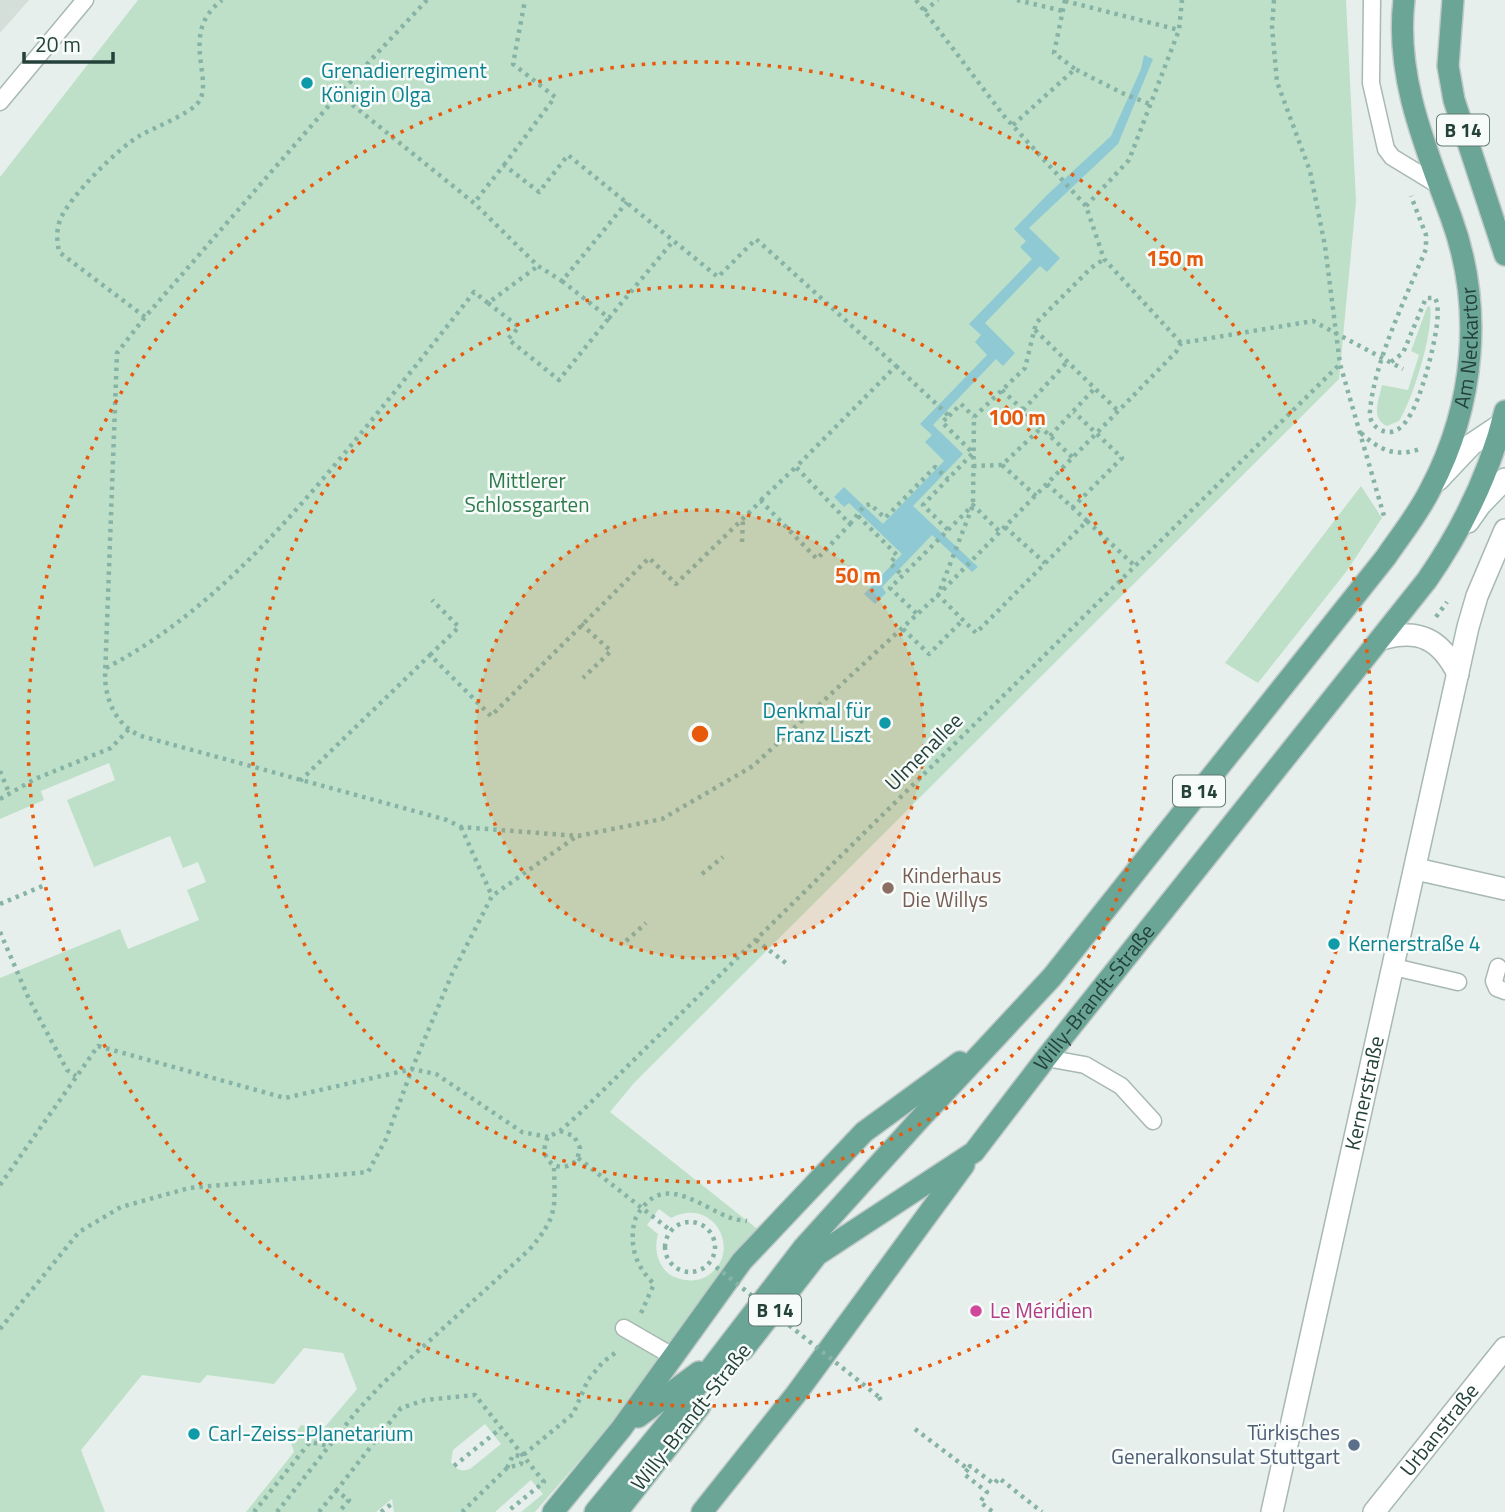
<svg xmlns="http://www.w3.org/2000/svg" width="1505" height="1512" font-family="'Titillium Web',sans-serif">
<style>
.built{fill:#d4dfda}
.green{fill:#bfe0c8;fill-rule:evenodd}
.water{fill:#8ec9d4}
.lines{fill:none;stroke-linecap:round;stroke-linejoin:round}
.lane-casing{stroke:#a8b8b2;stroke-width:19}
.street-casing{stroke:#a8b8b2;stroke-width:24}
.secondary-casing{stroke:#a4bbb3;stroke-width:24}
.primary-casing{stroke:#c2cac8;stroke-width:24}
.path{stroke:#86b3a5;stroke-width:4.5;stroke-dasharray:3.5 5;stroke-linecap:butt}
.lane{stroke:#fff;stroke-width:16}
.street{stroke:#fff;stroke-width:21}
.secondary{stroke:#fff;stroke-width:21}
.primary{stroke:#6aa596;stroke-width:21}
.path-bridge{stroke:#86b3a5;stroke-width:4.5;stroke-dasharray:3.5 5;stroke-linecap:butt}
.ring{fill:none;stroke:#e8590c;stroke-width:3.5;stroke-dasharray:3.5 7}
.culture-dot{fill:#0f9aa8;stroke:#f7fbf9;stroke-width:2.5}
.education-dot{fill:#8d6e63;stroke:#f7fbf9;stroke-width:2.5}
.hotel-dot{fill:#d1479c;stroke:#f7fbf9;stroke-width:2.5}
.service-dot{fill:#5c6f8a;stroke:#f7fbf9;stroke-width:2.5}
.labels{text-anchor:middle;stroke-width:5;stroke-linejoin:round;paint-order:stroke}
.shield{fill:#f7fbf9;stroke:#637a73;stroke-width:2}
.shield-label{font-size:19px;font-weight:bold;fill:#24423a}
.culture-label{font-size:21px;fill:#0d838f;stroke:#f7fbf9;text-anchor:start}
.street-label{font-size:21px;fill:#24423a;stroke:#f7fbf9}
.park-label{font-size:21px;fill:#2d7a4b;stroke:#f7fbf9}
.education-label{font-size:21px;fill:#785e54;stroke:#f7fbf9;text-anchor:start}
.hotel-label{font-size:21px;fill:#b23c85;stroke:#f7fbf9;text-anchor:start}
.service-label{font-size:21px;fill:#4e5e75;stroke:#f7fbf9;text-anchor:end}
.centre{fill:#e8590c;stroke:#f7fbf9;stroke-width:3.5}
.ring-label{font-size:21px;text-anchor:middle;font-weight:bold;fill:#e8590c;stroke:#f7fbf9;stroke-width:5;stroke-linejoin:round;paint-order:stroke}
</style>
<rect width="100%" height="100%" fill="#e6efeb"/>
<path class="built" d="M0 0H29L0 33Z"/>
<path class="green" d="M138 0H1346L1356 201 1339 379 634 1083 610 1112 760 1231 699 1303 607 1429 535 1512H521L543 1494 531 1480 495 1512H394L392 1499 376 1512H246L294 1452 290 1440 301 1425 324 1428 357 1389 343 1353 304 1348 274 1384 207 1375 200 1383 142 1375 81 1450 105 1512H0V978L120 929 128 949 199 920 187 890 206 882 198 862 183 868 170 836 94 867 67 800 115 780 109 763 41 791 44 800 0 819V177ZM659 1209 671 1218C718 1194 746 1261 701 1279 691 1282 678 1280 669 1274 657 1264 654 1249 658 1234L647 1225ZM485 1424 501 1444 470 1469C462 1472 456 1470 451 1462L453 1450Z
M1430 306C1434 331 1413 399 1399 421L1387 426C1370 418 1379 400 1382 385L1408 390 1419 355 1411 351 1427 307Z
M1361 486 1382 518 1346 572 1258 683 1225 663Z"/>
<path class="water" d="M1144 55 1153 59 1118 144 1029 228 1060 258 1047 272 1040 266 985 323 1015 353 1003 366 996 359 933 425 963 454 913 506 978 567 972 572 932 535 882 587 886 593 875 604 864 594 902 554 849 503 844 507 834 497 844 487 883 524 944 461 925 442 932 435 920 424 987 355 975 342 981 335 969 324 1032 259 1020 247 1026 241 1014 229 1047 195 1111 136 1141 69Z"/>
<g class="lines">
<defs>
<path id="lane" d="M1372 0 1371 83 1386 149 1392 157 1438 185
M0 102 85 0
M1394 967 1458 982
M1498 967 1494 981 1497 988 1505 991
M1046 1058 1085 1065 1121 1086 1153 1121
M624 1328 674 1357"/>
<g id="street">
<path d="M1382 639C1420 628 1441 640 1458 674"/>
<path d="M1416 869 1505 889"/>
<path id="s1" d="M1272 1512 1468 627 1477 596 1505 530"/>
<path id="s2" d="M1374 1512 1505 1348"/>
</g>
<path id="secondary" d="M1438 480 1472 444 1505 422
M1468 522 1480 505 1505 479"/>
<g id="primary">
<path d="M1453 0 1448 66 1454 100 1505 255"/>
<path id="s3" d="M743 1350 817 1255 974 1152 1046 1058 1427 580C1463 528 1490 473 1505 411"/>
<path d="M638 1417 699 1372"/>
<path d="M553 1512 621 1429 742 1261 864 1132 960 1062"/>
<path id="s4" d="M595 1512 681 1407 804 1247 917 1122 1052 977 1386 557C1401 535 1418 514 1430 490 1475 405 1484 307 1451 217 1425 146 1395 76 1404 0"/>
<path d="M617 1512 700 1406"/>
<path d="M702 1512 796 1394 964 1165"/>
</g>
</defs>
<use href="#lane" class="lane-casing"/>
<use href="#street" class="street-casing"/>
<use href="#secondary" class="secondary-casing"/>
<use href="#primary" class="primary-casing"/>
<path class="path" d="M427 0 339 94 145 317 117 353 105 677C106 702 117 726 141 736L447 820 461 827 578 836 662 819 753 766 938 595 1176 352 1181 343 1313 321 1403 369
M916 0 1004 116 1086 206 1104 259 1181 343
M1017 0 1063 11
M1065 0 1054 53 1075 69
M1274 0 1272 27 1277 82 1310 171 1325 246 1340 364 1384 516
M1065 1 1179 30
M924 11 938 0
M339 94 474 203 538 266 562 281 627 202
M1013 125 1075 69 1122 93 1152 105
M504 165 555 97 513 64 525 0
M1086 206 1129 160 1179 30 1182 0
M562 281 609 318 674 240
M488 303 519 327 508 339 559 380 609 318
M145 317 59 252C57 240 56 232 60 220 69 197 119 147 141 135 154 128 188 114 197 104 217 82 177 34 222 0
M1035 330 1117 410
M1391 362 1403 353 1426 298H1435C1443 312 1431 355 1427 371 1421 389 1407 446 1379 429 1372 425 1369 418 1370 411 1374 362 1407 295 1426 249V235L1411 196
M896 366 949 416 942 422 973 453 923 505 948 530 890 588 918 615
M1002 390 1073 458
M1023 410 1068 361
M949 416 961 404 974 417
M1361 433C1380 451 1398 458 1422 448
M1050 436 1095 388
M1002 465 1036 496
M973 466 1002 465 1041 428
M1047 484 1087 521 976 633 938 595 973 505 974 417 1025 368 1036 323 1091 268 1104 259
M761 500 796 467
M1072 508 1122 458 1074 412
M858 516 897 555 890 563 903 576
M1087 521 1135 566
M850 524 864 506 870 504 885 518 935 467 948 479
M1005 527 1045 563
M948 530 973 505 1000 532
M742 542 743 519
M1436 617 1447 602
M581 624 611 651 583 678
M903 629 929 654 963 620
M430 655 459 627 432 600
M106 668C208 615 286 524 358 437 397 389 436 341 474 292L488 303 538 266
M0 771 10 795
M300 781 430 655 491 716 649 558 676 584 761 501 817 559 850 524 796 467 896 366 756 239 718 277 568 155 539 192 504 165 474 203
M0 799 35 779 111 748 129 729
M461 827 492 896
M702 874 723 857
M0 904 45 885
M0 932 29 999 67 1070 76 1076
M756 940 787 964
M626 941 646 923
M560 1131 574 1136 580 1148 577 1160C559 1177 536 1159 548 1137L560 1131 578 1115 1340 364
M578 1158 670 1230
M0 1185 98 1046 285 1098 412 1069 436 1074 522 1132 548 1137
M665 1247a25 25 0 1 1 50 0a25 25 0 1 1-50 0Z
M641 1313 654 1284C639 1269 631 1253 633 1231 634 1220 636 1215 643 1207 668 1175 704 1209 731 1218 735 1220 742 1220 747 1221
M0 1329 79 1232 121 1207 189 1188 368 1172 386 1139 412 1069 452 974 492 896 577 836
M879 1397 883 1404
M915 1429 968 1469 970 1466 994 1484 999 1478 1042 1512
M454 1466 500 1429
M507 1468 513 1455 522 1456 573 1414 588 1380 603 1362 619 1350
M968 1469 964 1474 987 1492 980 1502 993 1512
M336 1491 401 1408 425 1400 475 1395 544 1482 507 1512
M254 1512 310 1442 329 1446
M277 1512 356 1412 382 1384 529 1250C558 1216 555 1209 554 1166
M319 1512 336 1491 349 1500 339 1512
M381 1512 393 1503
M462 1512 507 1468 521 1464 522 1457"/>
<use href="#lane" class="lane"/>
<use href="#street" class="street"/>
<use href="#secondary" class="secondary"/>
<use href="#primary" class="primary"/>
<path class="path-bridge" d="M716 1267 879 1397"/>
</g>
<circle cx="700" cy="734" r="224" fill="#e8590c" fill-opacity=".12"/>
<g class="ring">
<circle cx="700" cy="734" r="224"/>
<circle cx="700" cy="734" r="448"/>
<circle cx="700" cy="734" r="672"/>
</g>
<g class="culture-dot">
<circle cx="307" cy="83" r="7"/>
<circle cx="885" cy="723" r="7"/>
<circle cx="1334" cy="944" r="7"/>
<circle cx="194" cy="1434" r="7"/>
</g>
<circle class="education-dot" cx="888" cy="888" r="7"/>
<circle class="hotel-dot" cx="976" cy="1311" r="7"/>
<circle class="service-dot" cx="1354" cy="1445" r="7"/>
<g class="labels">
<g class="shield">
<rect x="1437" y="114.5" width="52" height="31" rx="5"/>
<rect x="1173" y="775.5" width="52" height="31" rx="5"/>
<rect x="749" y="1294.5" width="52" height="31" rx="5"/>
</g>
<g class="shield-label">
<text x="1463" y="137">B 14</text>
<text x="1199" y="798">B 14</text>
<text x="775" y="1317">B 14</text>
</g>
<g class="culture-label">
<text x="321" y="78">Grenadierregiment<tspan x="321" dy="24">Königin Olga</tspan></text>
<text x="871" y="718" text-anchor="end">Denkmal für<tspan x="871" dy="24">Franz Liszt</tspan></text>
<text x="1348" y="951">Kernerstraße 4</text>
<text x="208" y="1441">Carl-Zeiss-Planetarium</text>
</g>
<g class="street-label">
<text dy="7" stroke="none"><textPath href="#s4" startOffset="1470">Am Neckartor</textPath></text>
<text transform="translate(924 752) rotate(-45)" y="7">Ulmenallee</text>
<text dy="7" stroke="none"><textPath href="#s3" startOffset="504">Willy-Brandt-Straße</textPath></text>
<text dy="7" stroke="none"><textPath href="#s1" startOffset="429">Kernerstraße</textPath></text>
<text transform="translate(691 1417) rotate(-52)" y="7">Willy-Brandt-Straße</text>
<text dy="7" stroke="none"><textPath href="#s2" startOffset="105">Urbanstraße</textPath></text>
</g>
<g class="park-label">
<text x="527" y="488">Mittlerer<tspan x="527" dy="24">Schlossgarten</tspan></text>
</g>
<g class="education-label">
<text x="902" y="883">Kinderhaus<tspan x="902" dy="24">Die Willys</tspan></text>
</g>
<g class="hotel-label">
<text x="990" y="1318">Le Méridien</text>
</g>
<g class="service-label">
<text x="1340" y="1440">Türkisches<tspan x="1340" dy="24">Generalkonsulat Stuttgart</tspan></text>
</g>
</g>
<circle cx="700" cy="734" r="10" class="centre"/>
<g class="ring-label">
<text x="1175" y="266">150 m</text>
<text x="1017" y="425">100 m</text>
<text x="858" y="583">50 m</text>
</g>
<path d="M24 52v10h89v-10" fill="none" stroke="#24423a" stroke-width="3.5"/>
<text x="35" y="52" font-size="21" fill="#24423a" stroke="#f7fbf9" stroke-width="5" paint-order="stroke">20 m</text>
</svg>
